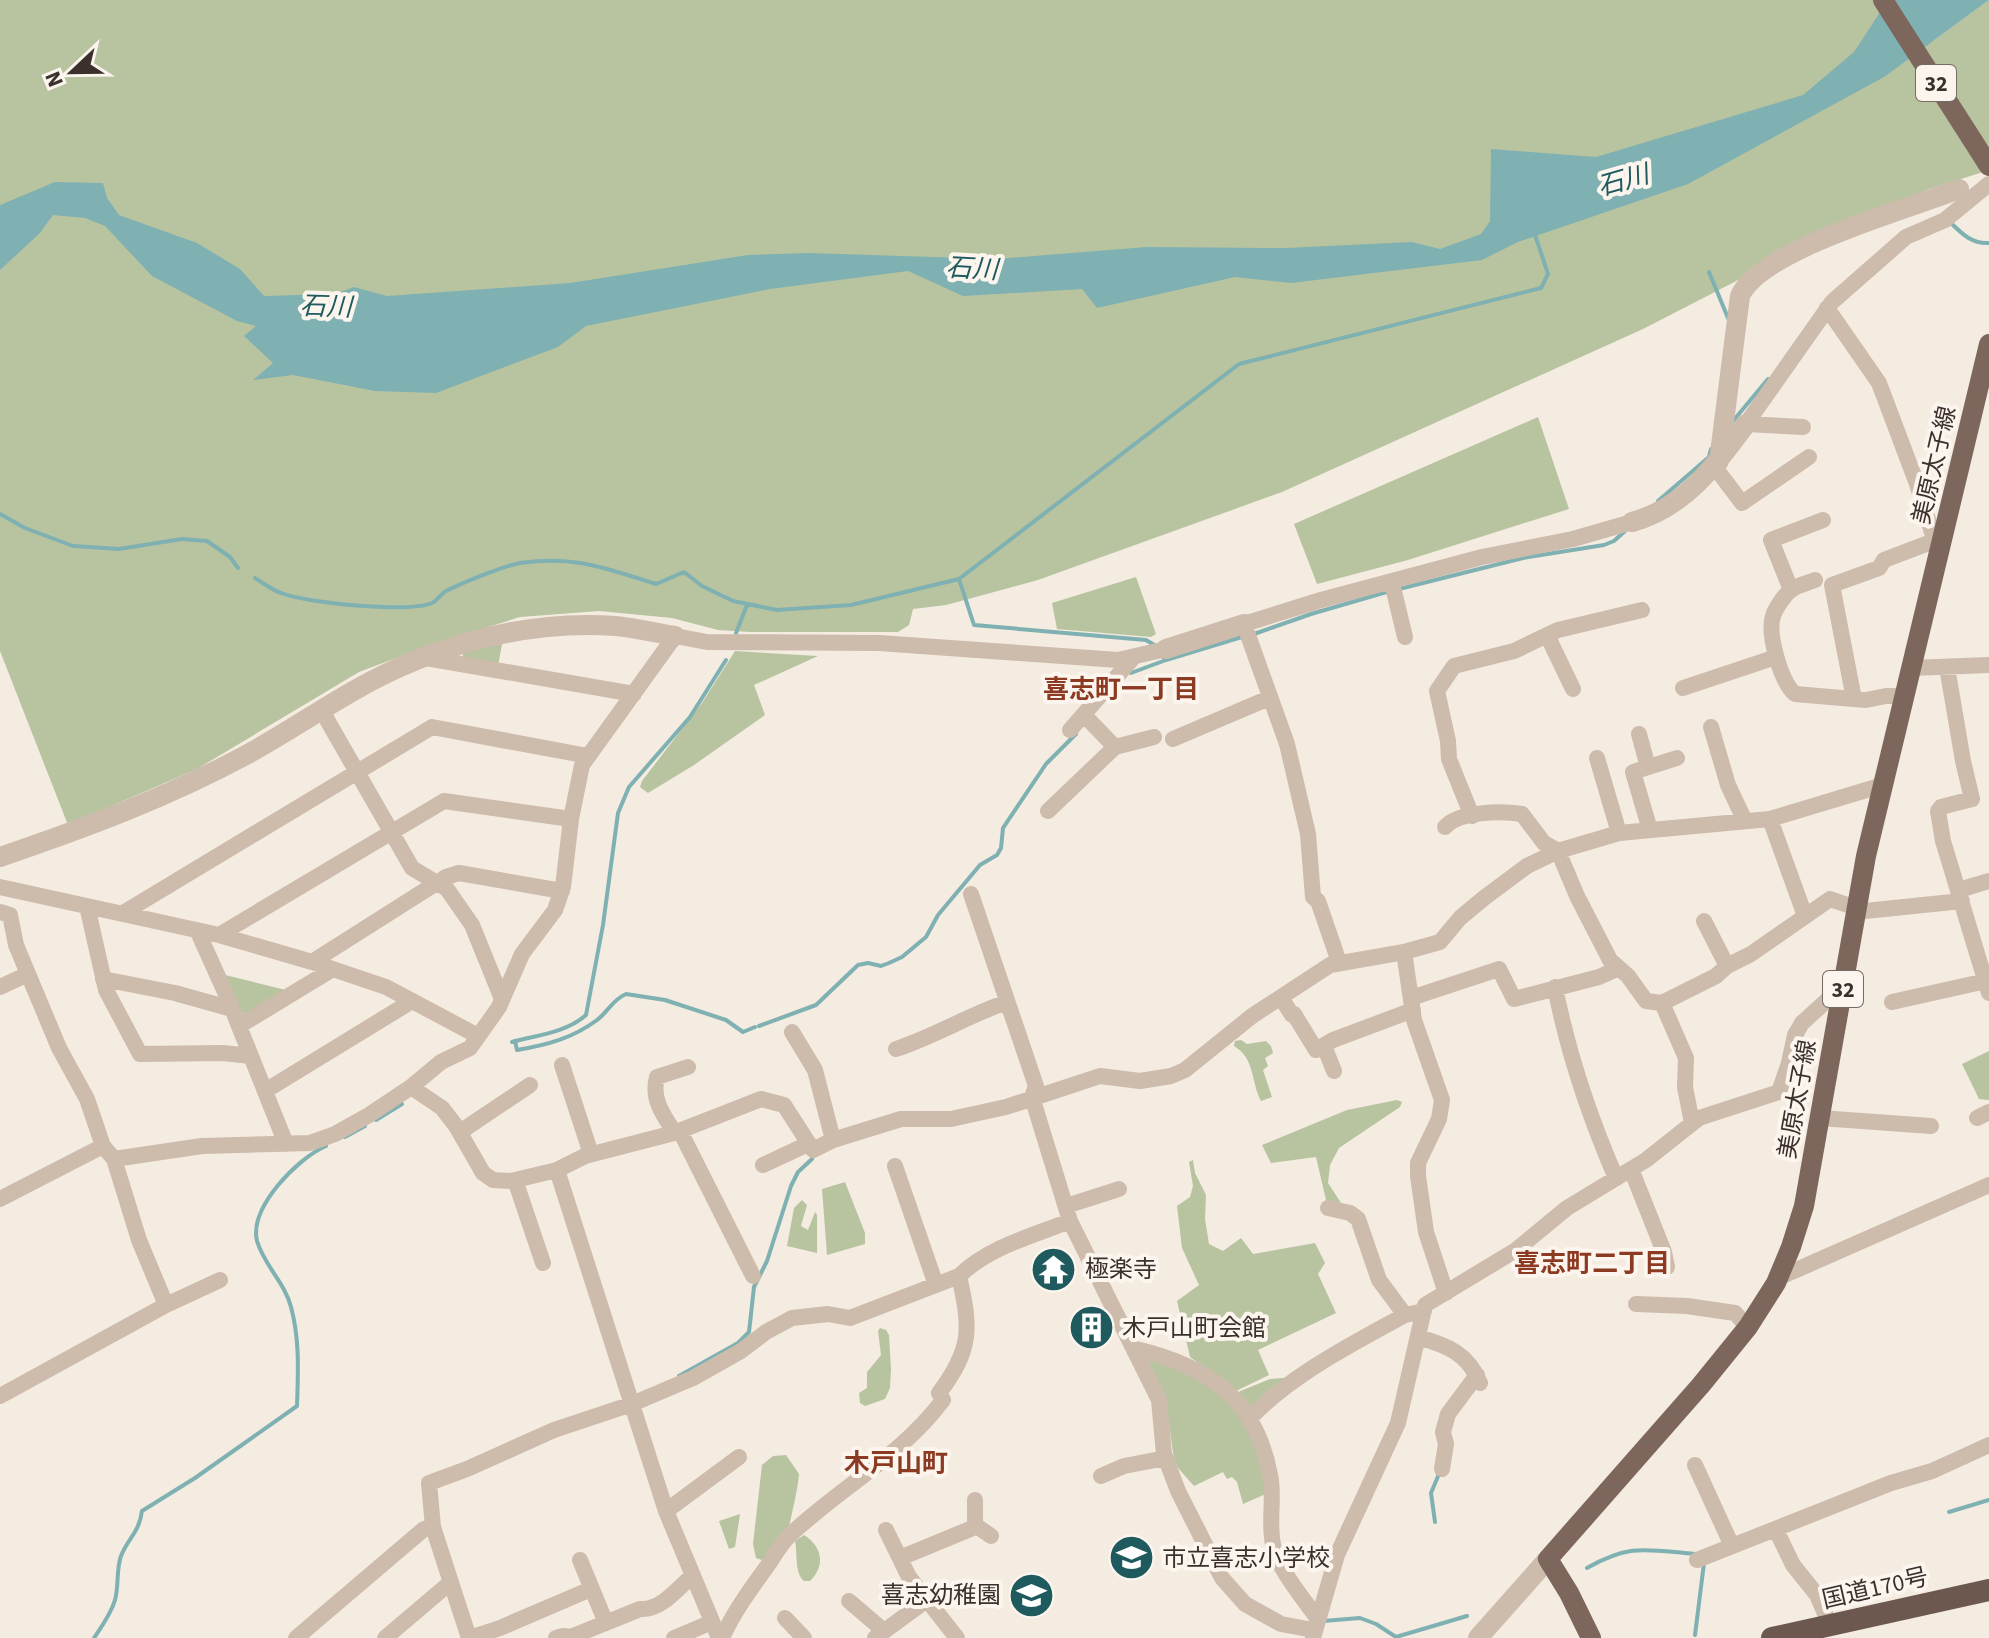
<svg xmlns="http://www.w3.org/2000/svg" width="1989" height="1638" font-family="'Source Sans 3','Noto Sans JP',sans-serif">
<style>
.green{fill:#b8c4a0}
.water{fill:#7fb0b2}
.lines{fill:none;stroke-linecap:round;stroke-linejoin:round}
.stream{stroke:#7fb0b2;stroke-width:4}
.minor{stroke:#cdbbac;stroke-width:16}
.tertiary{stroke:#cdbbac;stroke-width:20}
.primary{stroke:#7d675c;stroke-width:20}
.trunk{stroke:#6c584f;stroke-width:22}
.labels{text-anchor:middle;stroke-width:8;stroke-linejoin:round;paint-order:stroke}
.shield{fill:#fbf5ee;stroke:#756b66;stroke-width:2}
.shield-label{font-size:22px;font-weight:bold;fill:#3b302b}
.street-label{font-size:24px;fill:#3b302b;stroke:#fbf5ee}
.poi-label{font-size:24px;fill:#3b302b;stroke:#fbf5ee;text-anchor:start}
.water-label{font-size:26px;font-style:italic;fill:#1f5a5e;stroke:#fbf5ee}
.neighbourhood-label{font-size:26px;font-weight:bold;fill:#8c3b22;stroke:#fbf5ee}
</style>
<rect width="100%" height="100%" fill="#f4ebe1"/>
<path class="green" d="M0 0H1904L1933 41 1989 0V163L1980 173 1929 189 1839 228 1643 329 1282 492 1038 580 946 605 913 609 909 625 898 632H750L718 630 672 618 599 611 520 617 431 645 359 672 197 769 68 825 0 651Z
M1538 417 1569 509 1408 560 1317 584 1294 524Z
M1136 577 1156 634 1151 637 1057 629 1052 603Z
M503 639 498 666 463 658V653Z
M735 651 818 656 754 685 765 715 694 765 648 793 640 787 642 781 702 703Z
M225 975 286 990 246 1015 242 1013Z
M1241 1040 1247 1044 1266 1041 1271 1046 1273 1053 1265 1058 1268 1066 1263 1070 1272 1097 1261 1101C1251 1082 1255 1058 1234 1046L1235 1041Z
M1989 1051V1100H1988L1979 1099 1962 1064Z
M1397 1100 1402 1102 1400 1107 1339 1148 1330 1165 1328 1183 1341 1203 1326 1200 1316 1157 1271 1163 1262 1145 1347 1110Z
M1193 1160 1195 1173 1206 1195 1205 1219 1209 1244 1223 1251 1241 1238 1253 1254 1315 1243 1325 1263 1318 1274 1336 1313 1258 1350 1269 1375 1236 1391 1190 1357 1177 1301 1199 1285 1182 1248 1177 1206 1190 1197 1193 1186 1189 1162Z
M845 1182 865 1233V1244L827 1255 822 1189Z
M802 1200 807 1205 801 1226 808 1230 815 1212 817 1215V1253L787 1246 794 1208Z
M880 1328 886 1330 889 1335 891 1369 890 1388 885 1399 865 1406 860 1403 859 1393 867 1388V1372L881 1355 878 1331Z
M1147 1357 1183 1367 1246 1416 1268 1493 1243 1504 1237 1482 1232 1477 1227 1479 1223 1472 1194 1486 1178 1468 1174 1459 1166 1403Z
M1296 1377 1253 1412 1238 1392 1270 1379Z
M786 1455 799 1474C797 1497 790 1517 787 1540L765 1561 756 1558 753 1544 762 1465 773 1456Z
M740 1514 735 1547 729 1549 719 1521Z
M804 1535C822 1546 826 1566 810 1581H804C794 1572 798 1555 795 1541Z"/>
<path class="water" d="M1888 0H1989L1884 77 1688 184 1518 242 1482 260 1291 283 1235 277 1097 308 1082 289 963 296 908 271 770 289 586 326 558 347 436 393 375 391 293 375 253 380 273 363 244 336 256 326 237 321 152 276 105 226 85 218 53 215 40 233 0 270V205L55 182 103 183 107 198 119 215 197 243 240 269 264 296 335 294 354 287 387 296 570 283 748 255 809 253 996 259 1147 247 1286 248 1412 242 1440 249 1481 234 1490 221 1491 149 1596 157 1803 95 1854 52Z"/>
<g class="lines">
<path class="stream" d="M1951 223C1962 234 1972 244 1989 243
M1709 272 1728 318
M1733 421 1768 379
M1658 501 1709 457 1711 449
M0 514 25 528 73 546 119 549 182 539 207 541 230 557 238 568
M255 578C263 583 272 590 281 593 306 603 408 613 432 603 437 601 441 594 446 591 462 583 503 566 520 563 575 555 605 568 656 584L684 572 702 586 733 601 777 610 851 605 959 579 1239 364 1541 288 1548 274 1534 232
M959 579 974 625 1146 640 1156 646
M1399 589 1523 558 1604 545 1614 541 1625 531
M736 633 747 605
M1254 634 1311 614 1390 591
M1163 657 1166 660 1245 636
M1131 673 1166 660
M759 1026 816 1005 858 965 868 963 881 966 889 963 902 957 926 937 938 915 980 865 997 855 1001 848 1003 828 1046 764 1076 734
M515 1041C539 1035 567 1032 586 1015L603 925 618 813 629 787 690 717 726 660
M512 1042 515 1041 517 1050C547 1045 573 1038 597 1020 607 1013 613 999 626 994L665 1000 726 1020 743 1032 755 1027
M376 1120 402 1104
M345 1137 365 1126
M679 1376 738 1343 749 1332 754 1287 767 1261 791 1186 798 1172 812 1159
M1949 1512 1989 1500
M1435 1522 1431 1493 1439 1474
M1587 1568C1631 1543 1647 1550 1695 1554
M1323 1621 1360 1618 1376 1624 1396 1637 1467 1616
M1695 1635 1704 1563
M94 1638C102 1626 111 1614 115 1600 119 1586 116 1570 121 1556 128 1538 139 1533 142 1511L195 1478 297 1406C298 1373 300 1340 291 1307 285 1283 264 1265 257 1241 249 1207 298 1158 326 1146"/>
<path class="minor" d="M1827 308 1879 383 1917 484 1939 555
M1746 424 1832 302 1906 237 1945 220 1989 184
M1746 424 1803 427
M1714 466 1742 503 1809 457
M1815 580C1808 583 1797 585 1791 590 1785 594 1775 609 1773 616 1767 634 1781 682 1795 694L1866 700 1886 696H1904
M1392 583 1405 637
M1791 590 1771 540 1823 520
M1547 635 1573 689
M426 658 634 694
M1947 667 1963 761 1972 799 1941 807 1938 811 1943 841 1989 993
M1911 668 1989 665
M1683 688 1776 657
M1854 699 1832 585 1879 568 1884 560 1934 541
M322 711 412 868 447 889 472 925 502 999
M1711 727 1728 785 1745 821
M1070 730 1133 658
M1639 734 1648 767
M1173 739 1269 698
M1115 747 1154 737
M1597 758 1619 833
M1048 811 1115 747 1084 715
M1472 816 1449 759 1448 741 1437 691 1454 666 1514 651 1558 630 1642 610
M1770 819 1805 916
M1445 827C1459 811 1502 811 1522 814L1544 843 1558 851 1577 896 1610 960 1628 976 1646 1001 1662 1003 1716 976 1727 966 1751 954 1830 899 1865 911 1962 901
M1650 830 1633 772 1677 758
M0 887 219 935 312 962 386 987 478 1036
M1959 890 1989 881
M971 894 1036 1086 1032 1097 1070 1221 1159 1400 1164 1454 1178 1491 1222 1578 1245 1604 1281 1624 1313 1630
M87 906 106 990 140 1054 223 1053 251 1056
M0 912 10 915 16 945 59 1048 87 1099 103 1146 114 1159 139 1240 166 1305
M123 913 432 727 588 756
M1704 921 1727 966
M197 930 229 1001 286 1144
M219 935 444 801 571 819
M1404 952 1414 1020 1442 1100 1439 1119 1418 1163V1176L1426 1232 1446 1293
M312 962 446 877 459 873 562 891
M1339 962 1318 901 1313 897 1308 834 1287 744 1244 624 1321 600 1482 557 1573 539 1632 522
M103 979 175 993 232 1009
M0 987 28 974
M1555 987C1568 1053 1589 1116 1616 1178
M1411 998 1499 969 1514 999 1599 977 1619 968
M1282 999 1292 1015 1294 1014 1316 1050 1333 1040 1413 1010
M1892 1002 1986 981
M1662 1003 1686 1058 1685 1087 1692 1123
M239 1026 333 969
M792 1032 815 1070 833 1140
M1324 1046 1334 1071
M896 1049C935 1036 969 1015 1007 1002
M562 1065 591 1154
M411 1087 442 1108 456 1126 483 1173 493 1180 511 1181 557 1170 585 1156 674 1133 761 1099 784 1105 813 1150 833 1140 901 1119H951L1006 1107 1100 1076 1140 1081 1171 1076 1185 1070 1252 1016 1330 965 1404 952 1440 942 1460 918 1484 898 1527 866 1558 851 1619 833 1770 819 1883 785
M265 1091 412 1001
M1820 1118 1931 1126
M1977 1118 1989 1112
M680 1131 753 1276
M460 1132 530 1085
M675 1133C663 1115 651 1099 657 1077L688 1067
M114 1159 202 1146 310 1143 335 1134 369 1115 411 1087 441 1062 470 1048 499 1007 522 954 555 910 563 887 571 819 582 765 675 636 707 642 879 643 1118 660 1166 649
M763 1165 808 1144
M895 1166 936 1285
M1631 1169 1664 1252 1667 1267
M557 1170 666 1511 719 1638
M515 1180 543 1263
M0 1199 103 1146
M1066 1206 1119 1189
M1328 1208 1350 1213 1358 1219 1379 1280 1405 1315
M1778 1278 1989 1185
M1636 1304 1687 1306 1735 1313 1748 1327
M1418 1337C1446 1345 1468 1353 1480 1383
M1136 1349C1208 1366 1256 1399 1270 1475 1275 1497 1268 1521 1273 1544 1277 1568 1303 1598 1317 1618
M0 1396 166 1305 220 1280
M1251 1417C1293 1374 1352 1344 1405 1315L1424 1311
M1695 1465 1732 1546
M1442 1469 1446 1444 1443 1432 1448 1414 1477 1375
M1101 1476 1124 1466 1166 1458
M666 1511 739 1457
M975 1527H978L991 1536
M886 1530 909 1577 957 1638
M1776 1530 1793 1565 1817 1595 1830 1625
M900 1558 975 1527V1500
M580 1560 606 1623
M1697 1560 1891 1483 1932 1471 1989 1445
M849 1601 884 1631
M785 1618 804 1638
M296 1638 424 1529 433 1527
M385 1638 451 1582
M469 1638 433 1527 429 1483 467 1469 554 1430 632 1404 693 1378 741 1351 766 1332 792 1318 828 1314 850 1318 959 1276C989 1247 1032 1236 1070 1221
M469 1638 500 1628 591 1589
M556 1638 563 1636 571 1637 640 1609C661 1611 678 1588 693 1575
M674 1638 712 1622
M722 1638C734 1611 751 1589 768 1565 775 1555 781 1543 790 1535 840 1488 902 1455 943 1400L939 1393C972 1349 971 1329 959 1276
M875 1638 928 1599
M1313 1638 1337 1555 1398 1423 1425 1305 1516 1250 1567 1208 1646 1160 1699 1118 1779 1092 1789 1063 1795 1035 1802 1023 1844 985"/>
<path class="tertiary" d="M1719 461 1740 296C1761 249 1909 209 1959 189
M1632 522C1684 508 1715 466 1746 424
M1166 649 1244 624
M0 857C85 828 166 798 246 755 283 735 318 711 355 690 432 646 526 619 616 626 636 628 656 633 675 636
M1478 1638 1548 1559"/>
<path class="primary" d="M1883 0 1989 166
M1591 1638 1569 1593 1548 1559 1701 1385 1748 1327 1776 1283 1791 1247 1804 1206 1866 856 1989 344"/>
<path class="trunk" d="M1772 1638 1989 1590"/>
</g>
<defs>
<symbol id="temple-disc" viewBox="-11 -11 22 22"><circle r="9.5" fill="#1f5a5e" stroke="#fbf5ee"/><path d="M0-6L5-2H3V0L6.5 2.5H4V6H1.5V3h-3V6H-4V2.5H-6.5L-3 0V-2H-5Z" fill="#fff"/></symbol>
<symbol id="building-disc" viewBox="-11 -11 22 22"><circle r="9.5" fill="#1f5a5e" stroke="#fbf5ee"/><path d="M-4-6H4V6H1V3H-1V6H-4ZM-2.5-4.3h1.7v1.8h-1.7ZM.8-4.3h1.7v1.8H.8ZM-2.5-1h1.7V.8h-1.7ZM.8-1h1.7V.8H.8Z" fill="#fff"/></symbol>
<symbol id="school-disc" viewBox="-11 -11 22 22"><circle r="9.5" fill="#1f5a5e" stroke="#fbf5ee"/><path d="M0-5L7-2L0 1L-7-2ZM-4 1L0 2.5L4 1V4Q0 6-4 4Z" fill="#fff"/></symbol>
</defs>
<g fill-rule="evenodd">
<use href="#temple-disc" x="1028" y="1244" width="51" height="51"/>
<use href="#building-disc" x="1066" y="1302" width="51" height="51"/>
<use href="#school-disc" x="1106" y="1532" width="51" height="51"/>
<use href="#school-disc" x="1006" y="1570" width="51" height="51"/>
</g>
<g class="labels">
<g class="shield">
<rect x="1916" y="65" width="40" height="36" rx="6"/>
<rect x="1823" y="971" width="40" height="36" rx="6"/>
</g>
<g class="shield-label">
<text x="1936" y="91">32</text>
<text x="1843" y="997">32</text>
</g>
<g class="street-label">
<text transform="translate(1934 465) rotate(-77)" y="8">美原太子線</text>
<text transform="translate(1797 1099) rotate(-80)" y="8">美原太子線</text>
<text transform="translate(1875 1588) rotate(-13)" y="8">国道170号</text>
</g>
<g class="poi-label">
<text x="1085" y="1277">極楽寺</text>
<text x="1122" y="1336">木戸山町会館</text>
<text x="1162" y="1566">市立喜志小学校</text>
<text x="1001" y="1603" text-anchor="end">喜志幼稚園</text>
</g>
<g class="water-label">
<text transform="translate(1623 180) rotate(-16)" y="9">石川</text>
<text transform="translate(972 268) rotate(3)" y="9">石川</text>
<text transform="translate(326 306) rotate(2)" y="9">石川</text>
</g>
<g class="neighbourhood-label">
<text x="1121" y="698">喜志町一丁目</text>
<text x="1592" y="1272">喜志町二丁目</text>
<text x="896" y="1472">木戸山町</text>
</g>
</g>
<g transform="translate(72 72) rotate(248)" stroke="#fbf5ee" stroke-width="6" paint-order="stroke">
<path d="M0-6L14 30L0 20L-14 30Z" fill="#3b302b"/>
<text y="-12" font-size="22" font-weight="bold" text-anchor="middle" fill="#3b302b">N</text>
</g>
</svg>
